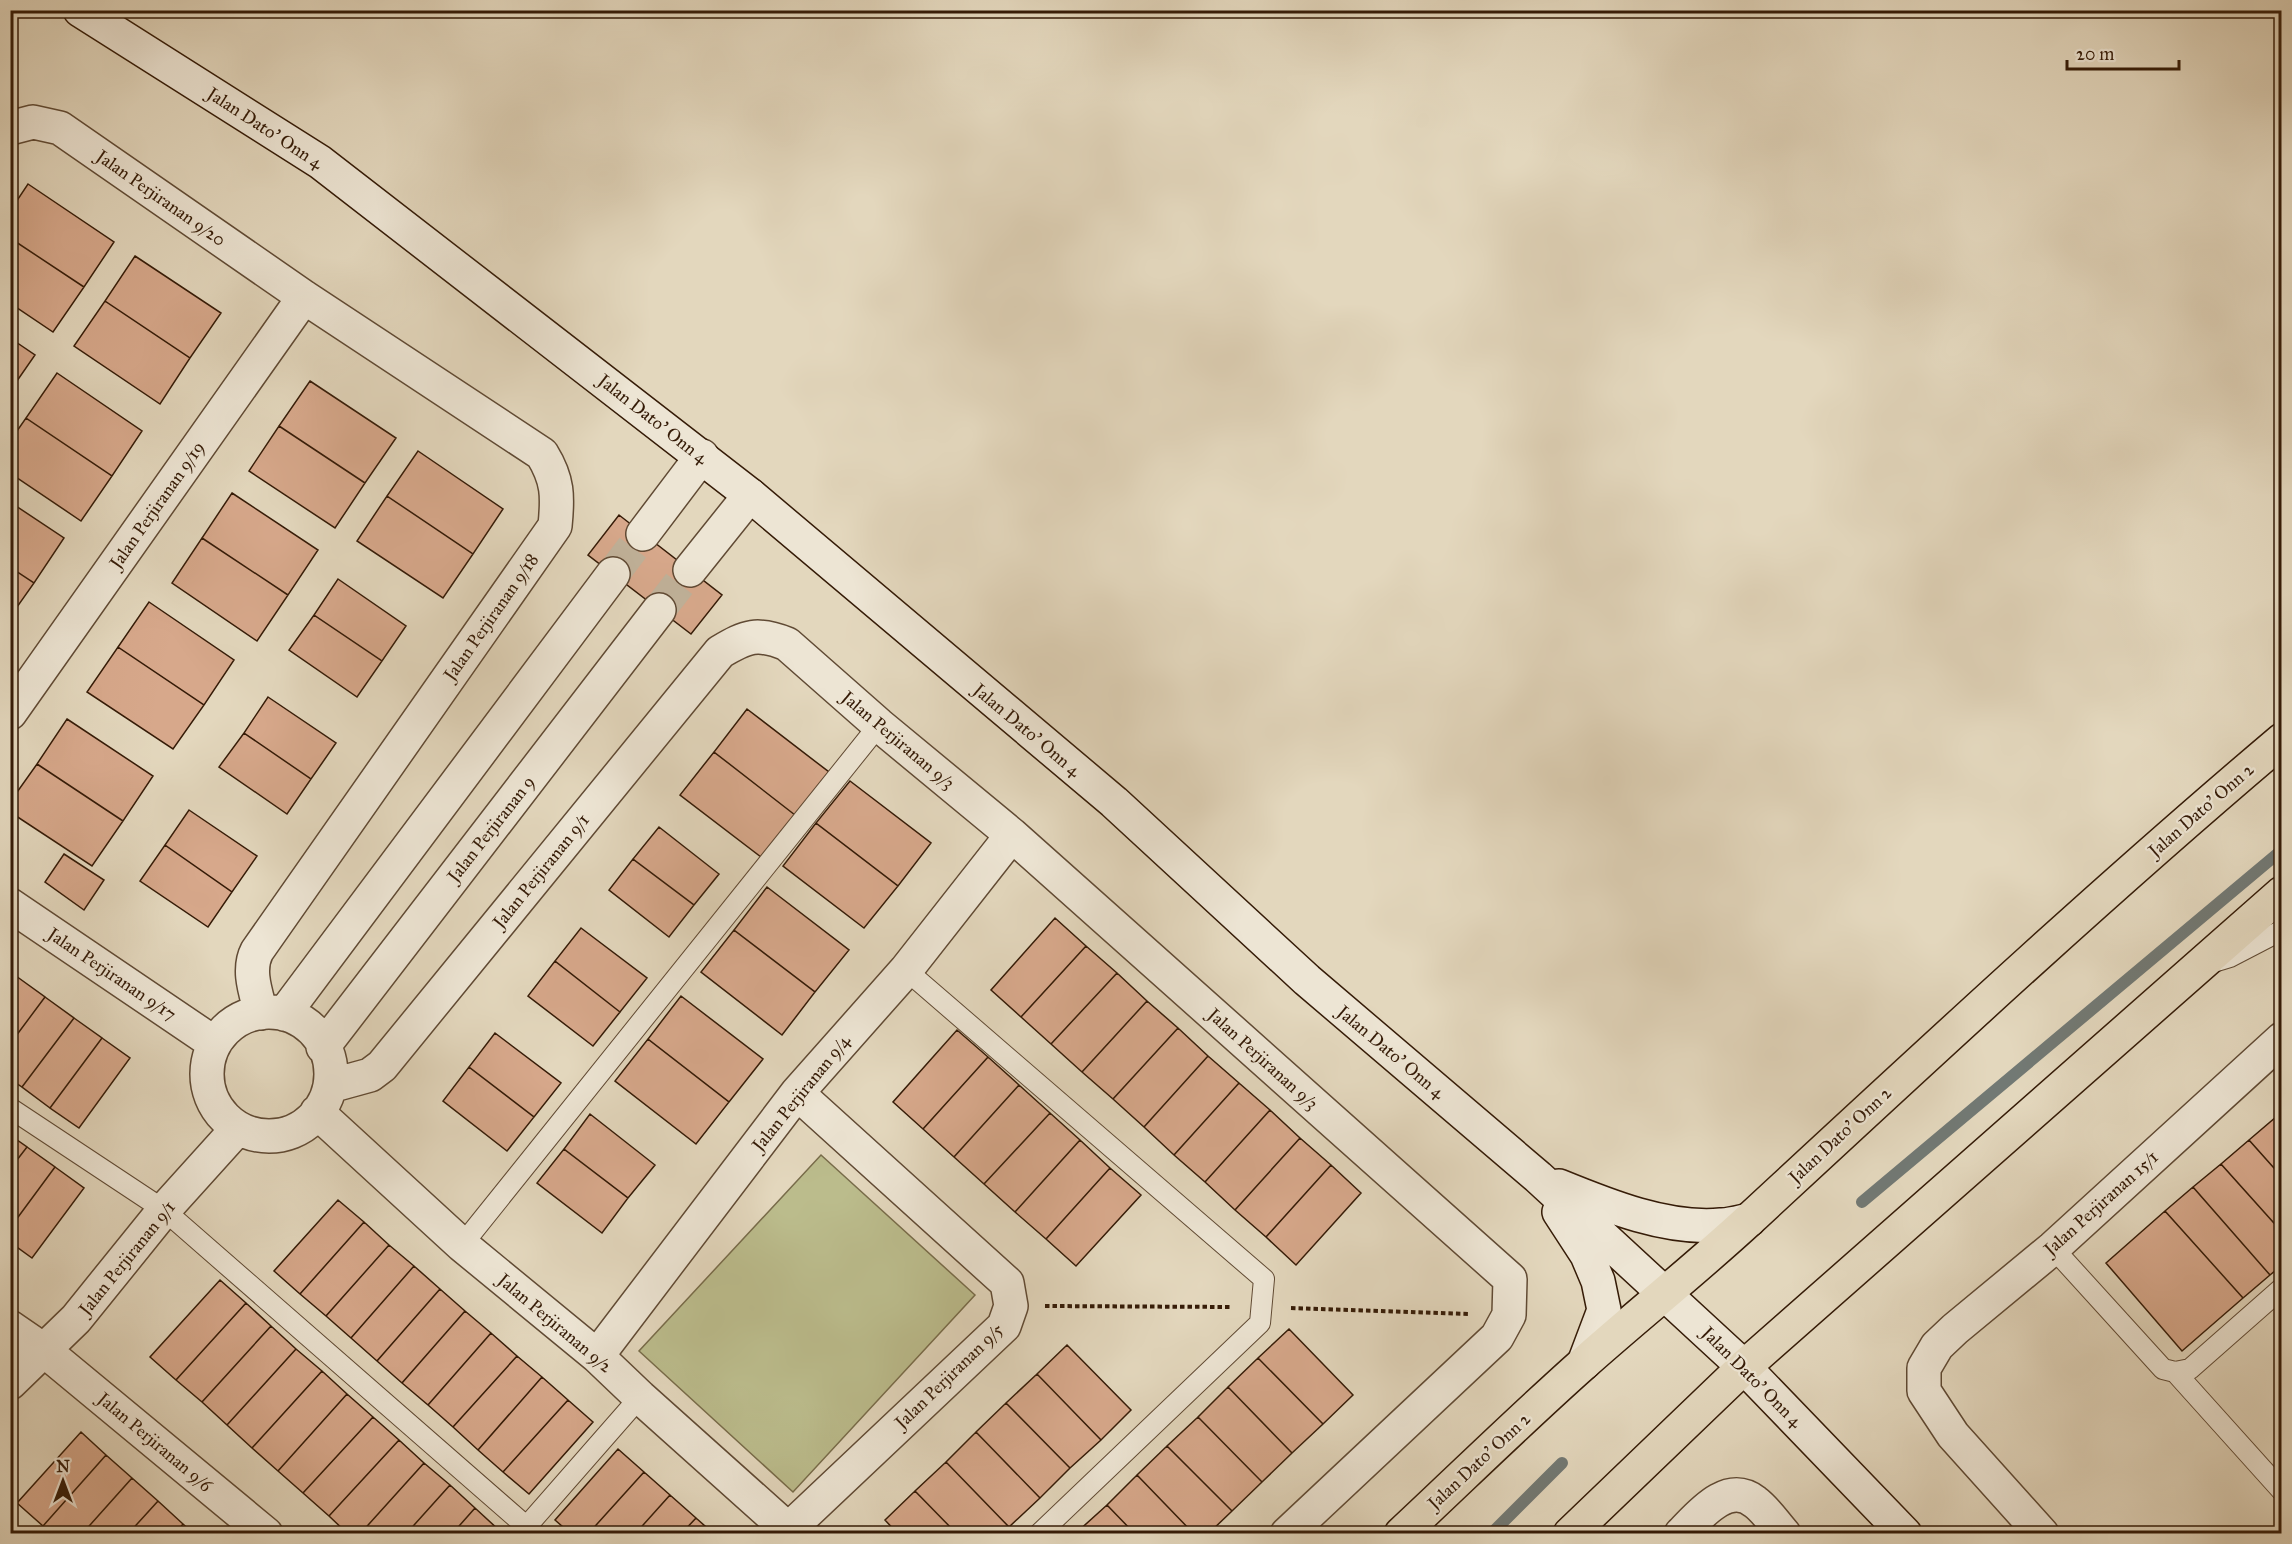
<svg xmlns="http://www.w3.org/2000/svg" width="2292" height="1544" font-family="'IM FELL Great Primer',serif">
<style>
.green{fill:#bbbc8c;stroke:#786c4a;stroke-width:1.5}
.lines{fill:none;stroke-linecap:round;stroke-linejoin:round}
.stream{stroke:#727974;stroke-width:12}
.building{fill:#d7a88b;stroke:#351b07;stroke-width:1.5}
.minor-tunnel{stroke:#c0b199;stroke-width:33;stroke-dasharray:33 16;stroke-linecap:butt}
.service-casing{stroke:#604a34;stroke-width:22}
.minor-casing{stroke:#604a34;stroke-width:36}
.secondary-casing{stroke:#351b07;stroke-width:36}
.primary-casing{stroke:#351b07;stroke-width:36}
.path{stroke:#351b07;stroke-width:4;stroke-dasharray:4.5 3;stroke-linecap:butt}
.service{stroke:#ede5d4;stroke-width:20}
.minor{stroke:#ede5d4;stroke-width:33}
.secondary{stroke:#ede5d4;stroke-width:33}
.primary{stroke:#e3d7bd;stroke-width:33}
.labels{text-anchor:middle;stroke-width:4.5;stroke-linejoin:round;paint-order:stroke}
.street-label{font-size:18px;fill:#351b07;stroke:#ede5d4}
</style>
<rect width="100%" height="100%" fill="#e3d7bd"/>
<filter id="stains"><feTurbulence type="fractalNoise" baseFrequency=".00333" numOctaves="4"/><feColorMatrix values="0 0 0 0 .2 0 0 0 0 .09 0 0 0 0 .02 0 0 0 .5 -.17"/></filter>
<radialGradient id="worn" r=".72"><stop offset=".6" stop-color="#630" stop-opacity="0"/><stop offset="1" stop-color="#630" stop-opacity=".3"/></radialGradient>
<path class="green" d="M821 1155 975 1295 793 1492 639 1351Z"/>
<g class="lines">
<path class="stream" d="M1862 1202 2282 850
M1491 1534 1562 1463"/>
</g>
<path class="building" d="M28 184 114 242 84 287 10 238V211Z
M10 238 84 287 53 332 10 303Z
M135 256 221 313 190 358 105 301Z
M105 301 190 358 160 404 74 346Z
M10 338 35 355 10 391Z
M57 373 142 431 112 476 26 418Z
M310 381 396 438 365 483 279 426Z
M26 418 112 476 81 521 10 473V441Z
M279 426 365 483 335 528 249 471Z
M418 451 503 509 473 554 387 496Z
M232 493 318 550 288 595 202 538Z
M387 496 473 554 443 598 357 541Z
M10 502 64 538 34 583 10 567Z
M619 515 722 595 691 634 588 555Z
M202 538 288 595 257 641 172 583Z
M10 567 34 583 10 617Z
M338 579 406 626 382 661 314 615Z
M149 602 234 660 204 705 118 647Z
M314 615 382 661 357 697 289 650Z
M118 647 204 705 173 749 87 692Z
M268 697 336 743 311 779 244 733Z
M747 709 829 772 795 815 714 752Z
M67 719 153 776 123 821 37 764Z
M244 733 311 779 287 814 219 767Z
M714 752 795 815 761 857 680 795Z
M37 764 123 821 92 866 10 812V802Z
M850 781 931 843 898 886 816 823Z
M189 810 257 856 232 892 165 845Z
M816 823 898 886 864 928 783 866Z
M659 827 719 874 694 905 633 859Z
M165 845 232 892 208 927 140 881Z
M64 854 104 880 84 910 45 882Z
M633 859 694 905 669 937 609 890Z
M767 887 849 950 815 992 734 930Z
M1055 918 1086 946 1021 1017 991 990Z
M581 928 647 978 620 1012 555 961Z
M734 930 815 992 782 1035 701 972Z
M1086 946 1117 973 1051 1044 1021 1017Z
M555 961 620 1012 593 1046 528 996Z
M10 972 16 976 10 985Z
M1117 973 1147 1001 1082 1072 1051 1044Z
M16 976 45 997 10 1044V985Z
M681 996 763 1059 729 1102 648 1039Z
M45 997 74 1018 22 1087 10 1079V1044Z
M1147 1001 1178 1028 1113 1099 1082 1072Z
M74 1018 102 1038 50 1108 22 1087Z
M1178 1028 1208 1056 1144 1127 1113 1099Z
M957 1030 988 1057 923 1129 893 1102Z
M495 1033 561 1083 534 1117 469 1067Z
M102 1038 130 1058 79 1128 50 1108Z
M648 1039 729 1102 696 1144 615 1081Z
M1208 1056 1239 1083 1174 1155 1144 1127Z
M988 1057 1019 1085 954 1157 923 1129Z
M469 1067 534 1117 507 1151 443 1101Z
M1239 1083 1270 1110 1205 1182 1174 1155Z
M1019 1085 1050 1113 984 1184 954 1157Z
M1270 1110 1300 1138 1235 1210 1205 1182Z
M1050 1113 1080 1140 1015 1212 984 1184Z
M590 1114 655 1165 628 1198 564 1149Z
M2276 1117 2282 1122V1177L2249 1140Z
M10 1135 27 1147 10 1169Z
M1300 1138 1331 1165 1266 1237 1235 1210Z
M1080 1140 1110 1168 1046 1239 1015 1212Z
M2249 1140 2282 1177V1232L2221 1164Z
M27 1147 55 1167 10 1228V1169Z
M564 1149 628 1198 602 1233 537 1183Z
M2221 1164 2282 1232V1265L2270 1275 2193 1187Z
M1331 1165 1361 1193 1296 1265 1266 1237Z
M55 1167 84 1188 32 1258 10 1242V1228Z
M1110 1168 1141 1195 1076 1266 1046 1239Z
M2193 1187 2270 1275 2243 1298 2165 1211Z
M338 1200 364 1222 300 1294 274 1271Z
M2165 1211 2243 1298 2182 1351 2106 1263Z
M364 1222 389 1245 326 1316 300 1294Z
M389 1245 414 1266 351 1338 326 1316Z
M414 1266 440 1289 377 1361 351 1338Z
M220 1280 246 1303 176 1380 150 1357Z
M440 1289 465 1311 402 1383 377 1361Z
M246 1303 271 1326 202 1402 176 1380Z
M465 1311 491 1333 428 1405 402 1383Z
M271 1326 296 1349 227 1425 202 1402Z
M1289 1329 1353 1395 1323 1424 1258 1358Z
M491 1333 517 1356 453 1427 428 1405Z
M1067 1345 1131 1410 1101 1440 1037 1374Z
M296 1349 322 1371 252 1448 227 1425Z
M517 1356 542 1377 478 1450 453 1427Z
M1258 1358 1323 1424 1292 1453 1228 1387Z
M322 1371 347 1394 278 1471 252 1448Z
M1037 1374 1101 1440 1070 1468 1006 1403Z
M542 1377 568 1400 503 1472 478 1450Z
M1228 1387 1292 1453 1262 1482 1198 1417Z
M347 1394 373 1417 303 1493 278 1471Z
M568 1400 593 1422 529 1494 503 1472Z
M1006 1403 1070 1468 1040 1498 976 1432Z
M373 1417 399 1440 329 1516 303 1493Z
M1198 1417 1262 1482 1232 1511 1167 1446Z
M81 1432 106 1455 43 1526 17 1503Z
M976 1432 1040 1498 1009 1527 946 1462Z
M399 1440 424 1463 360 1534H348L329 1516Z
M1167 1446 1232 1511 1208 1534H1194L1137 1475Z
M618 1449 644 1472 588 1534H571L555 1520Z
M106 1455 132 1478 82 1534H51L43 1526Z
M946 1462 1009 1527 1003 1534H957L915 1491Z
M424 1463 450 1485 406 1534H360Z
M644 1472 670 1495 635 1534H588Z
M1137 1475 1194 1534H1135L1107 1505Z
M132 1478 158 1501 128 1534H82Z
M450 1485 475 1508 452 1534H406Z
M915 1491 957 1534H898L885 1520Z
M670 1495 696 1518 681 1534H635Z
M158 1501 183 1524 175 1534H128Z
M1107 1505 1135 1534 1076 1533Z
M475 1508 500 1531 498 1534H452Z
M696 1518 714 1534H681Z
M183 1524 194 1534H175Z"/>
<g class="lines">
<path class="minor-tunnel" d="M613 574 643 534
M659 610 690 570"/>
<defs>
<path id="service" d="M2217 961 2230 957 2282 930
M906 970 1264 1279 1260 1323 1039 1534
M10 1108 164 1210 535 1534
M462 1245 879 725
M2053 1248 2163 1369 2175 1372 2190 1369 2282 1288
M2175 1372 2282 1491
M520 1534 640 1397"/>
<path id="minor" d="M10 128 33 122 60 128 304 297 542 454C558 480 558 496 555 526L257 951C247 970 256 993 261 1013
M643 534 702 456
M690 570 750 495
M10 713 304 297
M10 905 214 1043
M207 1074a62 62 0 1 1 124 0a62 62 0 1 1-124 0Z
M284 1014 613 574
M323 1047 659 610
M330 1086 370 1075 382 1066 720 652C747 636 757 632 787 644L879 725 1012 835 1510 1279 1509 1315 1497 1337 1287 1534
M317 1112 462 1245 597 1356 640 1397 793 1534
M10 1327 45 1351 266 1534
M597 1356 797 1093 906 970 1012 835
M10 1383 76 1319 164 1210 238 1128
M788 1530 1004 1326 1011 1306 1007 1283 797 1093
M1681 1534C1699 1516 1727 1480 1755 1502 1766 1510 1775 1524 1784 1534
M2042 1534 1953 1435 1924 1391V1368L1937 1346 1955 1329 2053 1248 2282 1039"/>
<path id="secondary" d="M80 10 320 162 750 495 1114 802 1307 980 1538 1177 1744 1367 1905 1534
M1559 1186C1608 1206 1667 1230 1721 1225 1730 1225 1740 1222 1749 1220
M1559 1212 1587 1255 1598 1281 1604 1310 1584 1363"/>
<path id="primary" d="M1401 1534C1462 1477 1522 1418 1584 1363 1639 1314 1697 1268 1751 1218 1925 1057 2100 894 2282 740
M1570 1534 1744 1367 2282 893"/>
</defs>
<use href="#service" class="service-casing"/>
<use href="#minor" class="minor-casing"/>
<use href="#secondary" class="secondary-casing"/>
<use href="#primary" class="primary-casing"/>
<path class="path" d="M1045 1306 1232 1307
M1291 1308 1469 1314"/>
<use href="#service" class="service"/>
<use href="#minor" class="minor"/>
<use href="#secondary" class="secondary"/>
<use href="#primary" class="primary"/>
</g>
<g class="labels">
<g class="street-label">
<text transform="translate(265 128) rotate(33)" y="6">Jalan Dato' Onn 4</text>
<text transform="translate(161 198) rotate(35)" y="6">Jalan Perjiranan 9/20</text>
<text transform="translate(653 419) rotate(38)" y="6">Jalan Dato' Onn 4</text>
<text transform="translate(157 505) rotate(-55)" y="6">Jalan Perjiranan 9/19</text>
<text transform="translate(491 617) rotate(-55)" y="6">Jalan Perjiranan 9/18</text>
<text transform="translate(1027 730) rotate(40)" y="6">Jalan Dato' Onn 4</text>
<text transform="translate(898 740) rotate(40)" y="6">Jalan Perjiranan 9/3</text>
<text transform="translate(2201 810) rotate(-41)" y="6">Jalan Dato' Onn 2</text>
<text transform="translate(491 829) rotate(-52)" y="6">Jalan Perjiranan 9</text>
<text transform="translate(541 871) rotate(-51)" y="6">Jalan Perjiranan 9/1</text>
<text transform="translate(112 974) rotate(34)" y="6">Jalan Perjiranan 9/17</text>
<text transform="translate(1391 1052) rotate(40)" y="6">Jalan Dato' Onn 4</text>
<text transform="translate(1263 1059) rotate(42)" y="6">Jalan Perjiranan 9/3</text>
<text transform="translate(801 1093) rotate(-51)" y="6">Jalan Perjiranan 9/4</text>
<text transform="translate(1840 1135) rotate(-43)" y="6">Jalan Dato' Onn 2</text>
<text transform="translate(2101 1203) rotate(-42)" y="6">Jalan Perjiranan 15/1</text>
<text transform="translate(127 1258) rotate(-51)" y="6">Jalan Perjiranan 9/1</text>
<text transform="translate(555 1323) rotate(40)" y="6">Jalan Perjiranan 9/2</text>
<text transform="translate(949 1376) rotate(-44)" y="6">Jalan Perjiranan 9/5</text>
<text transform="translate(1752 1377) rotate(45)" y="6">Jalan Dato' Onn 4</text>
<text transform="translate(155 1442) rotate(40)" y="6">Jalan Perjiranan 9/6</text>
<text transform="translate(1479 1461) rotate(-43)" y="6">Jalan Dato' Onn 2</text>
</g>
</g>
<rect width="2292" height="1544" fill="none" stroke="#e3d7bd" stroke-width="36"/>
<rect x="12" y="12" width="2268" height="1520" fill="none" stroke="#351b07" stroke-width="3"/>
<rect x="18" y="18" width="2256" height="1508" fill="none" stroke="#351b07" stroke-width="1.5"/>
<g transform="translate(63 1481)" stroke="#ede5d4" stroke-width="4.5" paint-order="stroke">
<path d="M0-4.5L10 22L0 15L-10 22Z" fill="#351b07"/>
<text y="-9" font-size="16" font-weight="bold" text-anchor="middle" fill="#351b07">N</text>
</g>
<path d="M2067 60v9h112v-9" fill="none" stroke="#351b07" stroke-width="3"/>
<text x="2076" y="60" font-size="18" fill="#351b07" stroke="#ede5d4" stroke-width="4.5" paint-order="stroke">20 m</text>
<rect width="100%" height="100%" filter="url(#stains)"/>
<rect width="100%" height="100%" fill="url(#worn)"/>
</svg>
